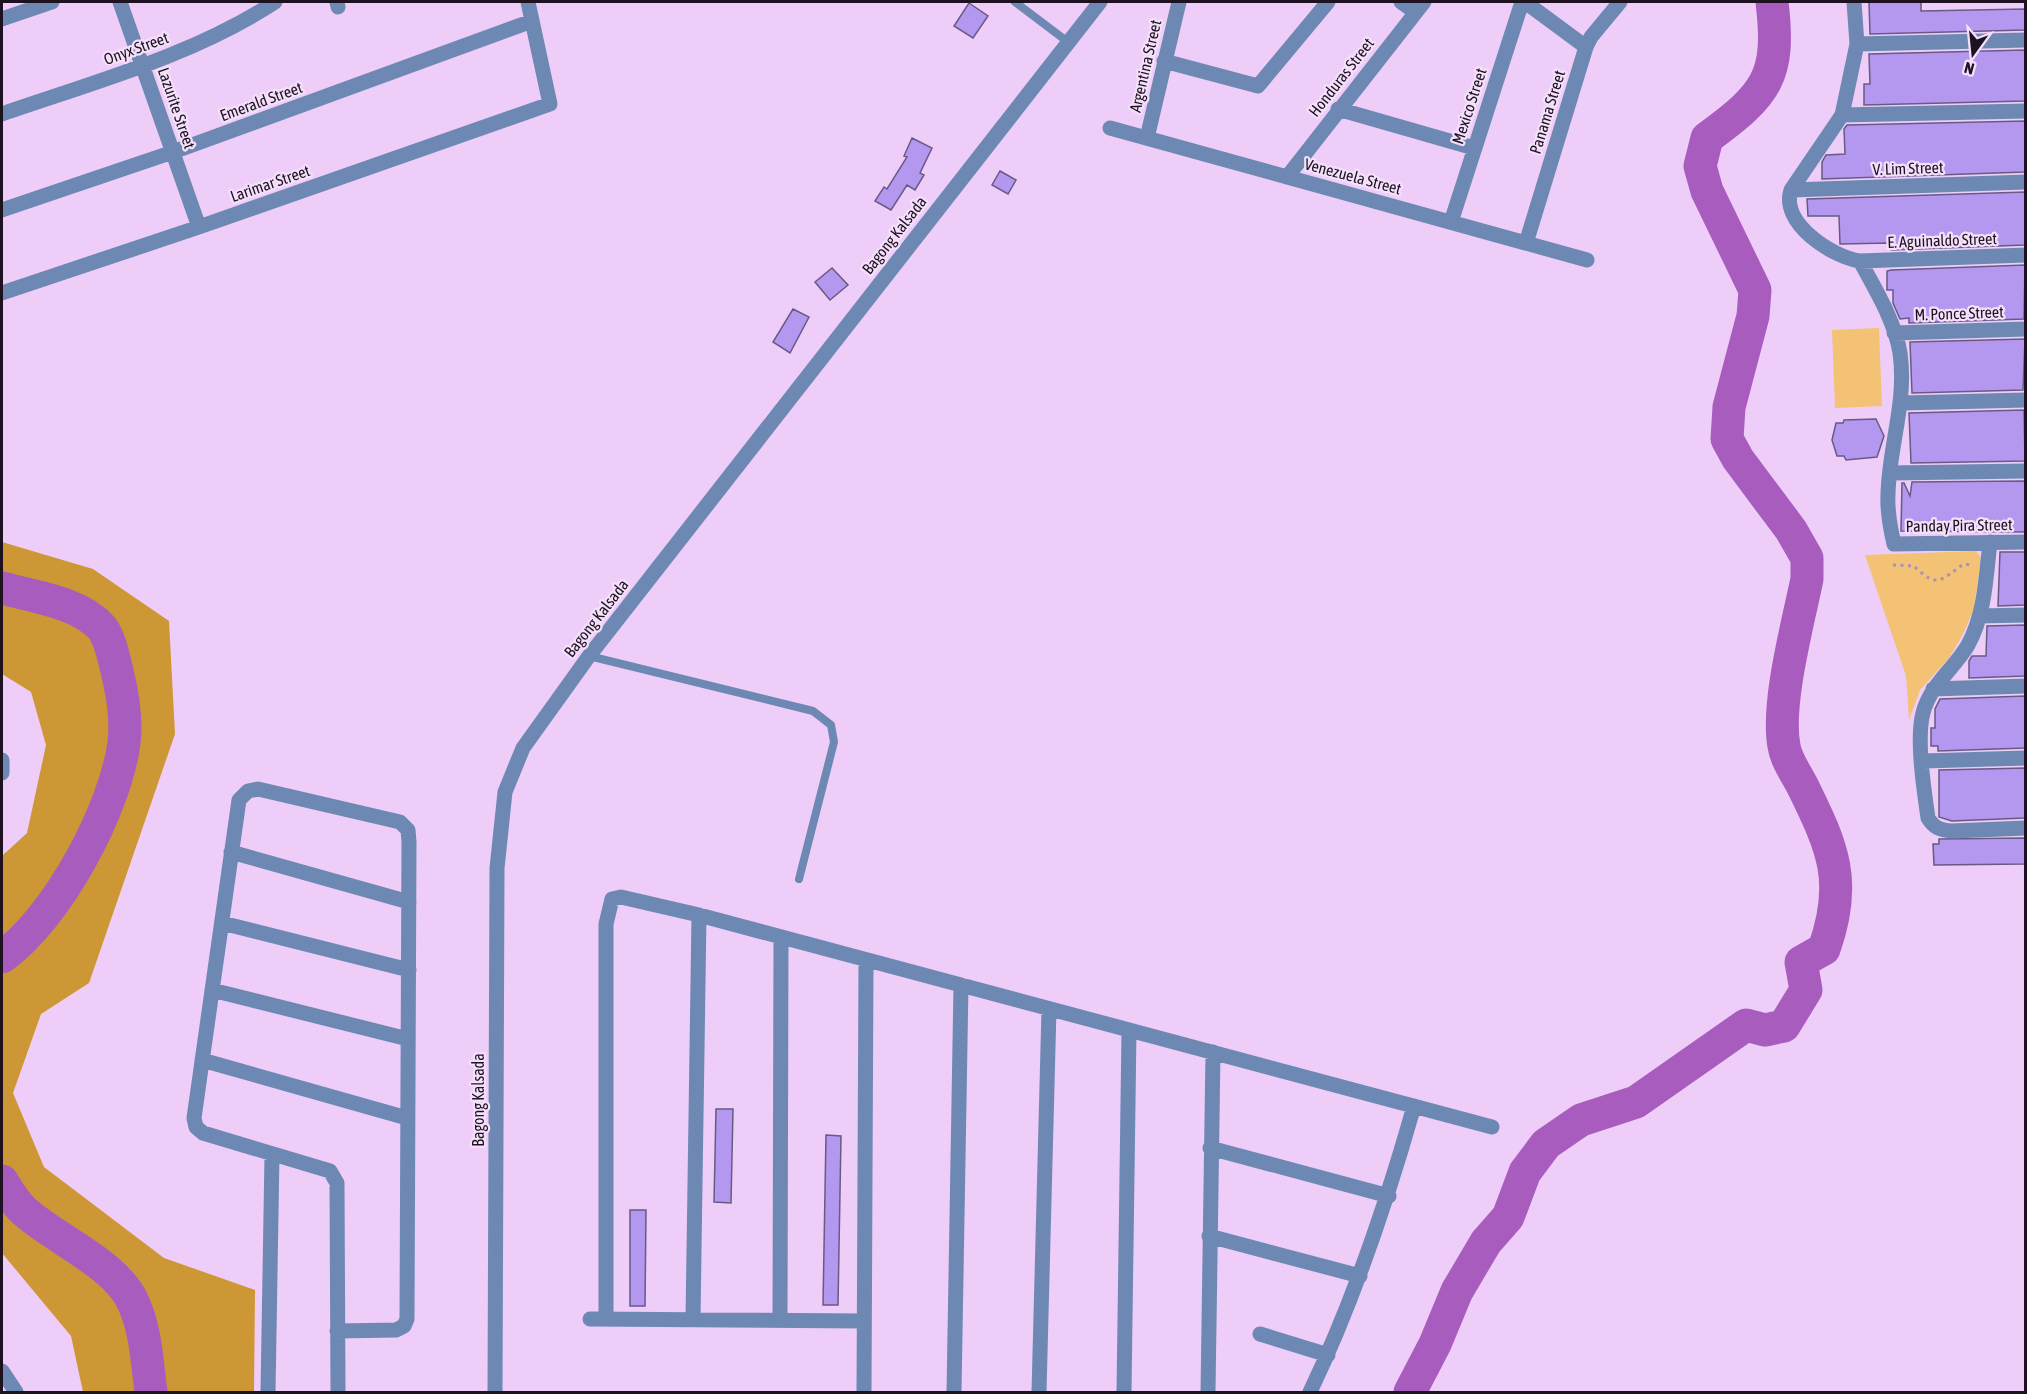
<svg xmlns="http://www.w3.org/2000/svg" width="2027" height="1394" font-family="'Asap Condensed',sans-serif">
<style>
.green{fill:#f3c274}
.forest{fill:#cd9736}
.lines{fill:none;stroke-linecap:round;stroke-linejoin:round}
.river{stroke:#a85dbe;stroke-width:33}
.building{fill:#b498f0;stroke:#675a85;stroke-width:1.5}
.path{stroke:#ac91b4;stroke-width:3;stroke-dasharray:3 4.5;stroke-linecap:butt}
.service{stroke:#6d89b3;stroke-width:8}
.minor{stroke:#6d89b3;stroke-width:15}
.tertiary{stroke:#6d89b3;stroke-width:15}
.labels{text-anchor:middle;stroke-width:4.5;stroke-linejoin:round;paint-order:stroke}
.street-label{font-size:16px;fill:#1e1221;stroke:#f4e0fb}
</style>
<rect width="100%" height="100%" fill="#efcdf9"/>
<path class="green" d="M1879 328 1882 406 1835 408 1832 330Z
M1976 551 1981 558 1974 609 1962 636 1949 658 1920 690 1909 720 1906 676 1865 555Z"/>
<path class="forest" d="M2 542 93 569 169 621 175 734 89 983 41 1014 13 1093 44 1167 164 1258 255 1290 254 1392H83L71 1336 2 1253V856L27 833 46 745 31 692 2 674Z"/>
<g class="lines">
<path class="river" d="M2 588C34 597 79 602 102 628 110 638 114 659 117 671 123 695 127 718 124 743 115 810 57 918 2 957
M2 1181C8 1191 15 1203 24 1211 55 1239 116 1264 133 1302 146 1330 147 1362 151 1392
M1410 1392 1435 1344 1457 1291 1486 1242 1508 1217 1525 1172 1546 1144 1581 1120 1636 1102 1746 1025 1765 1030 1784 1026 1806 990 1801 962 1824 949C1848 882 1833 848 1803 787 1797 775 1786 760 1784 746 1776 704 1798 623 1807 579V558L1791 530 1738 459 1727 439 1729 407 1753 316 1755 290 1707 191 1700 166 1707 138C1767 94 1781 77 1772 2"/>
</g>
<path class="building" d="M1869 2H1921V11L2025 9V30L1870 34Z
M969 3 988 16 973 38 954 26Z
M2025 50V101L1864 105V84H1870L1869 54Z
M2025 121V172L1822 179V162L1826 155 1845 154 1844 129 1847 125Z
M912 138 932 148 920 173 924 175 915 190 907 185 891 210 875 201 884 187 887 189 907 157 904 156Z
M1000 171 1016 180 1008 194 992 185Z
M2025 192V245L1891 250 1890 243 1840 244 1839 216H1808L1807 199Z
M2025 265 2024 319 1909 323V318L1900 319 1893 303V290H1887V271L1891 270Z
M832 268 848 285 830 300 815 282Z
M793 309 809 317 790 353 773 342Z
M2025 339 2023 390 1912 393 1910 342Z
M2024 410 2025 461 1911 463 1909 413Z
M1876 419 1884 436 1877 457 1846 460 1844 456H1837L1832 440 1836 423H1843L1844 420Z
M2025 481V532L1901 531 1902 483H1904L1910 496 1912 482Z
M2000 552H2025V605L1998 606Z
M2025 625V676L1969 678V661L1972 656H1986L1987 626Z
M2025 696V748L1938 751V746H1931V728H1935V709L1940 699Z
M2025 768V818L1952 821 1939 817V770Z
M2025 838V864L1934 865 1933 844H1939V839Z
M716 1109H733L731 1203 714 1202Z
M826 1135 841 1136 838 1305H823Z
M630 1210H646L645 1306H630Z"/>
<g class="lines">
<path class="path" d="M1893 565 1914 566C1938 590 1941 579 1964 564L1971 565"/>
<path class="service" d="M1015 2 1068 42
M589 656 813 711 831 725 834 742 799 879"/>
<path class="minor" d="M120 2 199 227
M337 2 338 7
M1401 2 1415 12
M1525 2 1586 47
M1854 2 1857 44 1842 115 1791 190C1780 223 1832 257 1860 261L2026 255
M2 19 52 2
M1857 44 2026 40
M1164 61 1258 86 1328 2
M1338 109 1474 148
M2 114C94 82 192 56 275 2
M1842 115 2026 111
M1110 128 1587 260
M1147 138 1179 2
M1287 177 1424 2
M1791 190 2026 182
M2 210 173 152 532 21
M1451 222 1522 2
M1526 243 1586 47 1591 37 1620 2
M1860 261C1875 289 1895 321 1900 353 1907 402 1889 446 1888 494 1887 512 1890 527 1894 544L2026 542
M2 293 199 227 550 104 528 2
M1894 333 2026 329
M1902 403 2026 400
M1890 473 2026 471
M1990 542C1986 577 1985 614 1968 645 1954 669 1930 685 1923 713 1916 739 1924 790 1928 818 1934 828 1940 830 1952 831L2026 828
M1979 616 2026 615
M1933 689 2026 686
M2 760V773
M1923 761 2026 758
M231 852 409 902
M222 923 409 970
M212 990 408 1039
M202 1060 407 1118
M1210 1148 1389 1196
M1209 1236 1360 1276
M590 1319 864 1321
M606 1319V924L612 899 621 897 699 915 1492 1127
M693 1319 699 915
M780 1320 781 937
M337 1331 396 1330 404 1326 407 1319 409 842 408 830 400 822 258 789 248 791 239 800 194 1118 196 1127 203 1133 330 1171 337 1183 338 1392
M1260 1334 1328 1355
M2 1371 16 1392
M268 1392 272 1155
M864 1392 866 961
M954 1392 961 985
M1039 1392 1049 1009
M1124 1392 1129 1030
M1208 1392 1213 1052
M1310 1392C1354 1300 1386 1205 1414 1106"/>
<path class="tertiary" d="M495 1392 497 868 505 792 523 748 589 656 1100 2"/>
</g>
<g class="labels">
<g class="street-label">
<text transform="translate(136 48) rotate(-20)" y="6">Onyx Street</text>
<text transform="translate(1145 66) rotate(-77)" y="6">Argentina Street</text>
<text transform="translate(1341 77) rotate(-52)" y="6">Honduras Street</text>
<text transform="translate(261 101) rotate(-20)" y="6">Emerald Street</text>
<text transform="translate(1469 106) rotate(-72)" y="6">Mexico Street</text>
<text transform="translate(177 108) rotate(71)" y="6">Lazurite Street</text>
<text transform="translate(1547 112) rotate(-73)" y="6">Panama Street</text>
<text transform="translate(1908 168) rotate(-2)" y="6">V. Lim Street</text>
<text transform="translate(1353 176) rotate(15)" y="6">Venezuela Street</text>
<text transform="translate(270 183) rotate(-19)" y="6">Larimar Street</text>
<text transform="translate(894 235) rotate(-52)" y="6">Bagong Kalsada</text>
<text transform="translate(1942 240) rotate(-2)" y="6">E. Aguinaldo Street</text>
<text transform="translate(1959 313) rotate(-2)" y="6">M. Ponce Street</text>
<text transform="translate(1959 525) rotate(-1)" y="6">Panday Pira Street</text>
<text transform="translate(596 618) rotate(-52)" y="6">Bagong Kalsada</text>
<text transform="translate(478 1100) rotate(-90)" y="6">Bagong Kalsada</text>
</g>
</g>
<rect width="2027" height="1394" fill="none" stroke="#1e1221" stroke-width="6"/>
<g transform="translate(1973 54) rotate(195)" stroke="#f4e0fb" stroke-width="4.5" paint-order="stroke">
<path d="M0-4.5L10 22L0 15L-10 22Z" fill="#1e1221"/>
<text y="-9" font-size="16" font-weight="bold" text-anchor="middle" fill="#1e1221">N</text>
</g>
</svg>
